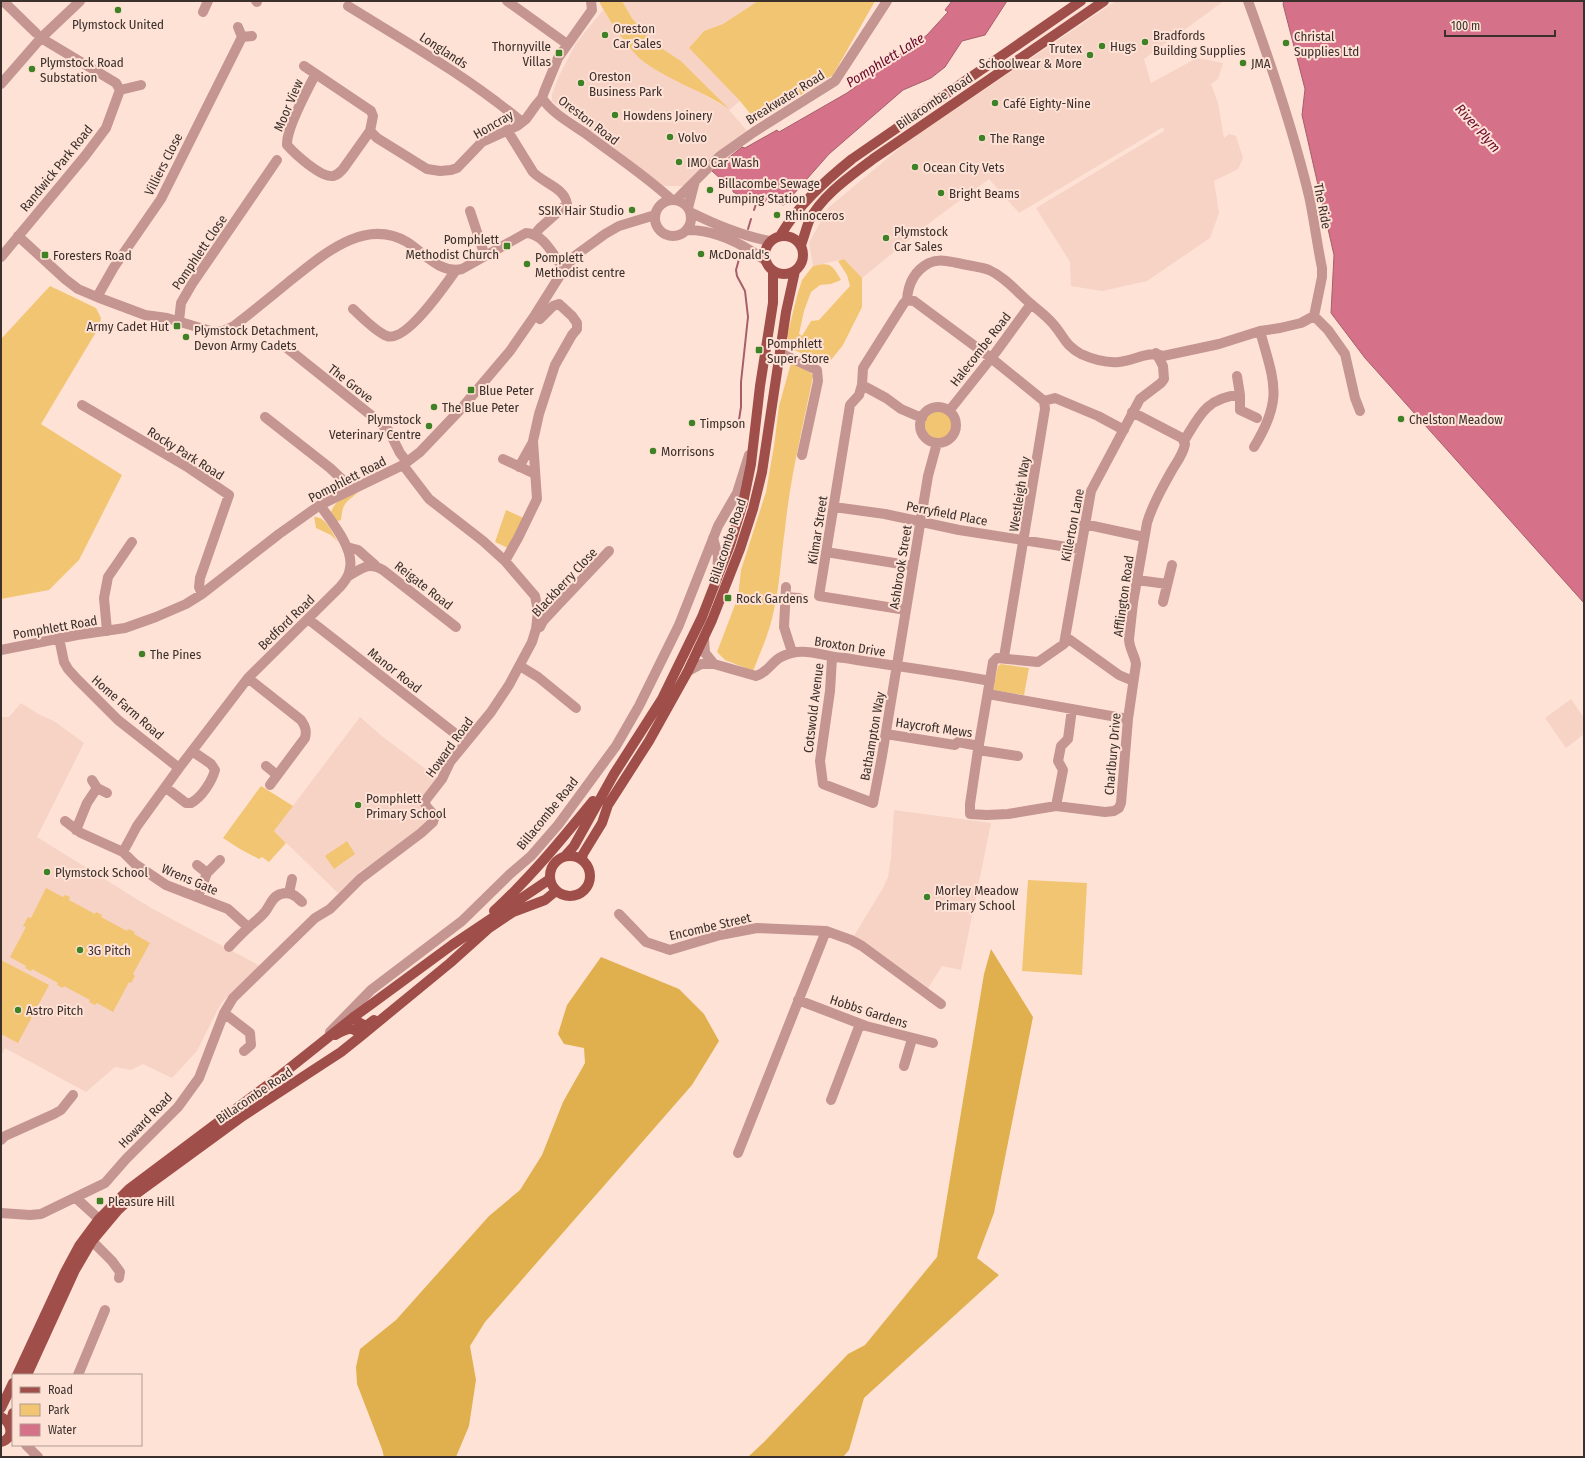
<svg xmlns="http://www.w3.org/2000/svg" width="1585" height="1458" font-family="'Fira Sans Condensed',sans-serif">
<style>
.built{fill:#f6d3c4}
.green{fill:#f2c572}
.forest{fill:#e1b04e}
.water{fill:#d57188;stroke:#a75e6c}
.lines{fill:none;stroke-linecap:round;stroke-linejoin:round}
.stream{stroke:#a75e6c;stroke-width:2}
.minor{stroke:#c59691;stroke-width:10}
.major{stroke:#9f4e49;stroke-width:10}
.poi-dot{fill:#3e8225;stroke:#ffe2d6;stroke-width:1.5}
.labels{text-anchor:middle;stroke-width:4;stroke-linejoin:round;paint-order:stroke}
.poi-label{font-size:13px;fill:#3b302c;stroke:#ffe2d6;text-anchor:start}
.street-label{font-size:13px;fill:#3b302c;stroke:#ffe2d6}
.water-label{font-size:14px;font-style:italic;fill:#680b2d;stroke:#ffe2d6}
</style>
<rect width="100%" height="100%" fill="#ffe2d6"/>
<path class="built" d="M622 1H758L723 24 704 31 689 48 740 101 729 110 747 131 683 186H664L552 101V94L559 76 576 43 603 10 623 39 642 61 726 107 681 61 652 42 632 18Z
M1116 1H1224L1144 59 1151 83 1197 58 1223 63 1218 79 1211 84 1218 103 1224 138 1229 134 1236 136 1243 158 1238 169 1214 181 1219 213 1210 238 1147 281 1102 291 1071 286 1070 262 1036 208 1164 131 1163 127 1019 213 989 179 932 221 862 278 844 259 813 266 809 243 828 208 907 142Z
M1571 699 1584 718V734L1566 748 1545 718Z
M21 703 40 715 54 721 84 743 37 837 151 908 260 966 223 1001 217 1011 197 1051 172 1078 143 1064 131 1070 115 1067 86 1092 5 1048 1 1057V717H9Z
M360 717 383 737 439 779 421 802 430 813V821L410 838 361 871 338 893 274 831Z
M894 810 991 823 961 970 942 966 927 990 854 936 883 888 888 877 891 857Z"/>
<path class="green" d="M599 1H622L632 18 652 42 681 61 729 109C703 91 670 81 644 62 632 54 605 15 599 1Z
M758 1H875L833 75 757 122 740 101 689 48 704 31 723 24Z
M844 259 862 278V307L843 345 831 360 820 362 790 348 787 336 797 296 802 280 813 266C830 262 832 264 841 280L831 284 820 285 811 292 804 311 799 334 802 336 811 321 819 320 850 286 847 275 838 261Z
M50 286 96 308 101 318 99 327 41 424 122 475 79 560 49 590 1 599V339Z
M791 363 810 372 813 376C803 427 790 478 785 529 781 556 780 583 774 610 770 631 761 651 753 671L725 660 717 652 738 597 741 570 766 492 774 446 779 406Z
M925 425a14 14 0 1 1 28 0a14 14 0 1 1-28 0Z
M359 491C347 503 343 500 341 520L335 522 331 512C335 499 348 496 359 491Z
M506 510 524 518 508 548 495 542Z
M314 517C326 516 332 533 338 542L331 535 316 528Z
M1001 664 1029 668 1024 695 993 690 998 666Z
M261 786 293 806 274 831 286 843 269 862 262 857 259 859 240 849 223 838Z
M347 841 355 854 334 869 325 856Z
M1028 880 1087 883 1082 975 1022 971Z
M46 888 63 897 65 895 70 897 69 900 95 914 96 912 102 915 101 917 127 931 128 929 135 932 134 934 150 943 133 974 135 976 131 983 129 982 113 1012 97 1003 95 1005 89 1002 90 1000 64 986 63 988 57 985 58 983 32 969 31 971 25 968 26 966 10 957 26 927 23 926 28 917 31 918Z
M1 960 49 985 18 1043 1 1034Z"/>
<path class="forest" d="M991 949 1033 1017 994 1213 977 1258 999 1275 864 1398 849 1450 843 1457H748L764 1442 848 1354 865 1345 937 1257 984 974Z
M601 957 679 989 704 1014 719 1041 692 1085 485 1322 470 1346 476 1380 469 1426 456 1457H384L382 1449 357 1384 356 1367 360 1349 396 1320 489 1216 520 1190 542 1155 563 1102 585 1063 584 1048 564 1044 558 1034 567 1005Z"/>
<path class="water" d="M952 1H1007L985 35 962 41 945 67 931 78 903 90 829 154 784 205 743 197 733 192V190L712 171 742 147 745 148 777 130 779 132 847 93 927 35 948 12 945 10Z
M1284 1H1584V603L1365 358 1331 313 1334 255 1302 115 1305 89 1283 4Z"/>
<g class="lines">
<path class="stream" d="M754 210 758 198
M748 229 751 219
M738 426 741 407V382L748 317 745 291 737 276 736 270 741 252"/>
<path class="minor" d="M3 1 36 33
M256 1 257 2
M507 1 567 44
M591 1 592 10 558 58 544 92 542 98C552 113 570 123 585 133 614 155 645 175 672 200
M1248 1C1271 64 1293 130 1309 196 1314 219 1317 244 1322 268V277L1314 316
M348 6C408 43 468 77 522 122
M203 12 208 1
M238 27 242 37 252 36
M304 66 371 111 373 116 370 131 343 169C340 172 338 175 333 176 321 178 295 154 287 145 286 128 307 91 315 75
M1 84 41 38 80 1
M120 90 141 85
M507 130 533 172C543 183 565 188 567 204L540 228 535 234
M370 131 377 138 427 169 440 171 451 170 457 168 482 142 517 126 526 119 536 105 542 98
M655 218a18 18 0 1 1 36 0a18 18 0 1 1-36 0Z
M676 200 720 156 754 132 835 81 887 1
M688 208 695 181
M470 211 485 256
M690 212C716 225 742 236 770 241
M688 230C717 230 743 244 766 261
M18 236 65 279 78 289 97 297 145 315 167 318 214 332 223 331 234 326C253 311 272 296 291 280 323 255 364 217 407 242 424 253 440 274 462 269L526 233C545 234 553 256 564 269
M1 257 85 156 106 128 120 90 116 83 41 38
M97 297 114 267 161 199 242 37
M907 300C908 284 914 271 929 263 940 258 952 262 962 264 971 266 981 267 989 270 1005 277 1017 292 1030 303 1038 310 1047 316 1054 325 1065 338 1065 345 1081 354 1092 359 1107 363 1119 362 1134 361 1149 350 1163 356L1219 344 1260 331 1280 328 1301 323 1314 316
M907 300 914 301 991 358 1044 401 1045 409 1004 657
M353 309C362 317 376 332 387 336 406 343 446 284 456 270
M1314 316 1328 330 1345 354 1355 398 1360 411
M179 321 181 303 192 284 277 160
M287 348 372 416 389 431 400 453 407 462
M780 353 817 370 818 381 802 455
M862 385 886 398 901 409 922 418
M1240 395V410L1257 418
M1044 401 1055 398 1098 416 1124 430
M82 405 189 468 229 495 200 578 199 587 202 594
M920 425a18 18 0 1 1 36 0a18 18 0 1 1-36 0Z
M949 411 996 352 1031 304
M1132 412 1182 438 1185 444C1183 455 1176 463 1171 472 1162 488 1152 505 1147 523L1133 603 1129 639C1129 648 1135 656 1136 664L1128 719 1121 803 1119 808 1114 811 1105 812 1056 806 1008 814 987 815 970 814V804L978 750 993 662 997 658 1038 662 1064 644 1091 491 1140 399 1161 383 1164 379 1163 366 1156 353
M265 417 330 468 347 484 350 490
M1184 441C1199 416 1207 397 1240 395L1237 376
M1254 447C1284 398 1274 382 1260 331
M503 459 535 474
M519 467 533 442
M834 507 885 514 959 530 1080 549
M1084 524 1144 537
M713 538 718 556 717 575
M347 547 358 550 375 565
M826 552 913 566
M505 561 518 538 537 499 533 441 539 414 555 365 572 335 577 329V323L572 316 559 304 553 306 540 319 535 315
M347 577C361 569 368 561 383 570L456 627
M1137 580 1167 584
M786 587 784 627 792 652
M785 597 799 598
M1163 602 1172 565
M906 610 819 596 850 405 859 395 862 385 863 368 904 303 907 300
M308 619 466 742
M536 629 540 627 543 621 555 608 609 551
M107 631 104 598 108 577 132 542
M1066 637 1119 675 1133 681
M59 638 64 662 68 669 77 679 118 720 179 768
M704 638 705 653 714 664
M1 650 77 635 125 628 156 617 186 604 202 594 279 534 320 505 403 465 420 452 460 410 510 351 535 315 564 269 576 255 605 234 619 226 655 215
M832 658 830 691 820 761 823 784 873 803 882 756 928 476 937 443
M520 666 538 677 576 708
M688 671 701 664H714L756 676C769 672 771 662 781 657 803 645 823 657 845 658 894 666 942 672 990 681
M248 678 301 720C305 726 307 730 305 738L270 785
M988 694 1128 719
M886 734 955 745 958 742 979 746
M978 750 1018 756
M266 766 277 775
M92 780 97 788 107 793
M165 787 186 803H191C202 797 212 781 215 770L211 764 192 751
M1056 806 1063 770 1058 761 1061 746 1068 739 1072 709
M65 821 81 833 123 852 135 864 166 885 228 909 248 927
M76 830 87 803 97 788
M123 852 137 826 179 768 248 678 340 587C345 581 349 576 350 568 354 548 331 521 320 505
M197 865 207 873
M289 893 292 879
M198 897 207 873 220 860
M619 914 646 942 670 950 720 935 757 928 826 931 851 940 862 946 941 1004
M229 947C236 940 242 933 249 927 254 922 260 918 265 912 270 906 272 896 281 894 290 891 296 896 302 902
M798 1000 866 1026 933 1043
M224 1013 250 1033 251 1045 244 1051
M330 1032 371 990 462 921 510 874 531 856 558 825 616 746 639 706 679 625 718 526 737 493 749 455
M904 1066 912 1039
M831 1100 860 1024
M1 1140 5 1136 54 1114 61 1110 73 1095
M738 1153 826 931
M76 1198 99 1219
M1 1213 30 1215 41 1214 105 1183 126 1159 178 1107 199 1078 224 1013 233 998 315 918 330 909 360 879 421 833 433 822 435 816 426 806 425 801 442 779 450 762 491 712 509 685 532 642 536 629 538 611 535 596 505 561 483 541 429 499 403 465
M92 1241 112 1261 120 1272 119 1278
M78 1375 105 1310
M26 1445 38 1457"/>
<path class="major" d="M765 255a19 19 0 1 1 38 0a19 19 0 1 1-38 0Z
M780 236C798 205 825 181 852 159L1081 1
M801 245C804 237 806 229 809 221 822 195 851 176 873 159L1104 1
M550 876a20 20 0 1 1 40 0a20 20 0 1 1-40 0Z
M565 856 574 846 614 774 662 699 702 617 730 545 743 503 751 464 760 386 773 303V271
M582 859 583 854 602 823 608 805 649 741 688 671 712 620 740 549 753 509 762 472 786 312 795 271
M494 911C530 878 562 839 593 801
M355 1016 358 1022 366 1026 374 1020
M335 1035C346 1029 353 1025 361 1036
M17 1375 65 1272 79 1246 99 1219 129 1189 281 1075 355 1016 373 1003 452 945 550 879
M27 1375 75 1270 92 1241 118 1210 132 1197 243 1116 341 1052 361 1036 450 963 489 928 513 912 545 900 556 891
M1 1408 13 1383
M1 1417C12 1423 15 1438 1 1442
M10 1425 13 1413"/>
</g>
<g class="poi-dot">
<circle cx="118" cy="10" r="4"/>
<circle cx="605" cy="35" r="4"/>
<circle cx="1145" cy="42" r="4"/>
<circle cx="1286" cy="43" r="4"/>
<circle cx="1102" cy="46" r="4"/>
<rect x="555" y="49" width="8" height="8" rx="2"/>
<circle cx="1090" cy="55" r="4"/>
<circle cx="1243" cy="63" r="4"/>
<circle cx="32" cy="69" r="4"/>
<circle cx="581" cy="83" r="4"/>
<circle cx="995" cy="103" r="4"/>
<circle cx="615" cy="115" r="4"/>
<circle cx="670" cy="137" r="4"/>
<circle cx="982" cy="138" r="4"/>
<circle cx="679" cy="162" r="4"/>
<circle cx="915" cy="167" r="4"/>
<circle cx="710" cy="190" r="4"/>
<circle cx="941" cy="193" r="4"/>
<circle cx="632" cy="210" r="4"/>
<circle cx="777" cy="215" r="4"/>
<circle cx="886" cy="238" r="4"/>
<rect x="503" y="242" width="8" height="8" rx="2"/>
<circle cx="701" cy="254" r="4"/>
<rect x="41" y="251" width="8" height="8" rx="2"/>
<circle cx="527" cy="264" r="4"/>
<rect x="173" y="322" width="8" height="8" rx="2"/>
<circle cx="186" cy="337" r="4"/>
<rect x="755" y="346" width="8" height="8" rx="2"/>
<rect x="467" y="386" width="8" height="8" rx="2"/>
<circle cx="434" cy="407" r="4"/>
<circle cx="1401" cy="419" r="4"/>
<circle cx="692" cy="423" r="4"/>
<circle cx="429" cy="426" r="4"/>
<circle cx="653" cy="451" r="4"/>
<rect x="724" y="594" width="8" height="8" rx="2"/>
<circle cx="142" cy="654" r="4"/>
<circle cx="358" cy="805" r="4"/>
<circle cx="47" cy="872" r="4"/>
<circle cx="927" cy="897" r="4"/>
<circle cx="80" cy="950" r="4"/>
<circle cx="18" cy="1010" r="4"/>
<rect x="96" y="1197" width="8" height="8" rx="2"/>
</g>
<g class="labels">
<g class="poi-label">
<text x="118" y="29" text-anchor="middle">Plymstock United</text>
<text x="613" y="33">Oreston<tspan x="613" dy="15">Car Sales</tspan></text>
<text x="1153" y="40">Bradfords<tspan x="1153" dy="15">Building Supplies</tspan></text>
<text x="1294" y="41">Christal<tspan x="1294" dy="15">Supplies Ltd</tspan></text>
<text x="551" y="51" text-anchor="end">Thornyville<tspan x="551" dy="15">Villas</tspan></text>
<text x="1110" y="51">Hugs</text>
<text x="1082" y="53" text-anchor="end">Trutex<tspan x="1082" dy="15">Schoolwear &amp; More</tspan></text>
<text x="40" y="67">Plymstock Road<tspan x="40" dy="15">Substation</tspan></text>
<text x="1251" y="68">JMA</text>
<text x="589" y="81">Oreston<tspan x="589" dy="15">Business Park</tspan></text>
<text x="1003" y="108">Café Eighty-Nine</text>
<text x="623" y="120">Howdens Joinery</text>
<text x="678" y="142">Volvo</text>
<text x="990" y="143">The Range</text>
<text x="687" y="167">IMO Car Wash</text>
<text x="923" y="172">Ocean City Vets</text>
<text x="718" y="188">Billacombe Sewage<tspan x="718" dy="15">Pumping Station</tspan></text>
<text x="949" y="198">Bright Beams</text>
<text x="624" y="215" text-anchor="end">SSIK Hair Studio</text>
<text x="785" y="220">Rhinoceros</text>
<text x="894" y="236">Plymstock<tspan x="894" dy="15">Car Sales</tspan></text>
<text x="499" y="244" text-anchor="end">Pomphlett<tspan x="499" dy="15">Methodist Church</tspan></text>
<text x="709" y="259">McDonald's</text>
<text x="53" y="260">Foresters Road</text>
<text x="535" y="262">Pomplett<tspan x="535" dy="15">Methodist centre</tspan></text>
<text x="169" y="331" text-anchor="end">Army Cadet Hut</text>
<text x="194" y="335">Plymstock Detachment,<tspan x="194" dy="15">Devon Army Cadets</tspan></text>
<text x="767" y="348">Pomphlett<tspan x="767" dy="15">Super Store</tspan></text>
<text x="479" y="395">Blue Peter</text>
<text x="442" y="412">The Blue Peter</text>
<text x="421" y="424" text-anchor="end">Plymstock<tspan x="421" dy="15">Veterinary Centre</tspan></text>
<text x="1409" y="424">Chelston Meadow</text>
<text x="700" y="428">Timpson</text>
<text x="661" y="456">Morrisons</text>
<text x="736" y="603">Rock Gardens</text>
<text x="150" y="659">The Pines</text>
<text x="366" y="803">Pomphlett<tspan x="366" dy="15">Primary School</tspan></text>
<text x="55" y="877">Plymstock School</text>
<text x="935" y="895">Morley Meadow<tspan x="935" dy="15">Primary School</tspan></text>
<text x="88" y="955">3G Pitch</text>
<text x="26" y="1015">Astro Pitch</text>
<text x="108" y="1206">Pleasure Hill</text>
</g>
<g class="street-label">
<text transform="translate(444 50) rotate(33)" y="5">Longlands</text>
<text transform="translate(785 97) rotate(-32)" y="5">Breakwater Road</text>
<text transform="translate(934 101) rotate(-34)" y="5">Billacombe Road</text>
<text transform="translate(288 105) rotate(-67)" y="5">Moor View</text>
<text transform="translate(589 120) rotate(37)" y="5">Oreston Road</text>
<text transform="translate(493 124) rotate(-30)" y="5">Honcray</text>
<text transform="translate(163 164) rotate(-63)" y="5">Villiers Close</text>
<text transform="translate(56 168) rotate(-51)" y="5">Randwick Park Road</text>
<text transform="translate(1323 206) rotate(79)" y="5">The Ride</text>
<text transform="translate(199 252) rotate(-56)" y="5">Pomphlett Close</text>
<text transform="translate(980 349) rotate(-52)" y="5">Halecombe Road</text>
<text transform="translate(351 383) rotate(38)" y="5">The Grove</text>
<text transform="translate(186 453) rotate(32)" y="5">Rocky Park Road</text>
<text transform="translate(347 479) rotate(-27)" y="5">Pomphlett Road</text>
<text transform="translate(1019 494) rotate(-81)" y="5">Westleigh Way</text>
<text transform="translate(947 513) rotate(11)" y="5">Perryfield Place</text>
<text transform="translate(1072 525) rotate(-79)" y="5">Killerton Lane</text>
<text transform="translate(817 530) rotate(-81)" y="5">Kilmar Street</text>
<text transform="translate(727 541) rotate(-71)" y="5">Billacombe Road</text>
<text transform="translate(900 567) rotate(-81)" y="5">Ashbrook Street</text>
<text transform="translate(564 582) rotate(-47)" y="5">Blackberry Close</text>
<text transform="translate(424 585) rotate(38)" y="5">Reigate Road</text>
<text transform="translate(1123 596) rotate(-82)" y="5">Afflington Road</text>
<text transform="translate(286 622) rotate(-44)" y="5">Bedford Road</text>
<text transform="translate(55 627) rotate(-10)" y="5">Pomphlett Road</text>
<text transform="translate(850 646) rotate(9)" y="5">Broxton Drive</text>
<text transform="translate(395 670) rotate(38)" y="5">Manor Road</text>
<text transform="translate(128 707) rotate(41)" y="5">Home Farm Road</text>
<text transform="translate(813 708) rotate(-83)" y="5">Cotswold Avenue</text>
<text transform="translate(934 727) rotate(8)" y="5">Haycroft Mews</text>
<text transform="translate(872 736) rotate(-80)" y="5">Bathampton Way</text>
<text transform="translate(449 747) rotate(-54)" y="5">Howard Road</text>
<text transform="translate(1112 754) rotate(-85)" y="5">Charlbury Drive</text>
<text transform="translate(547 813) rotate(-51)" y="5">Billacombe Road</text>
<text transform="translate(190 879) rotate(23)" y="5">Wrens Gate</text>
<text transform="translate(710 926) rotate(-13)" y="5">Encombe Street</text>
<text transform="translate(869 1011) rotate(18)" y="5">Hobbs Gardens</text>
<text transform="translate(254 1095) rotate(-34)" y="5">Billacombe Road</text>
<text transform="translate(145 1120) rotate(-46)" y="5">Howard Road</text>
</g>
<g class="water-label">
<text transform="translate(885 60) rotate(-32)" y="5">Pomphlett Lake</text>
<text transform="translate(1478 128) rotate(48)" y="5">River Plym</text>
</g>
</g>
<rect width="1585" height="1458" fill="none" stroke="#3b302c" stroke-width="4"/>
<rect x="12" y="1374" width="130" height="72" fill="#ffe2d6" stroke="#b19b92"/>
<rect x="20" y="1387" width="20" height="6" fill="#9f4e49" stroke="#b19b92"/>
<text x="48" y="1394" font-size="12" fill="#3b302c">Road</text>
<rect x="20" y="1404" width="20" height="12" fill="#f2c572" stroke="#b19b92"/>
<text x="48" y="1414" font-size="12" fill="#3b302c">Park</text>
<rect x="20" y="1424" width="20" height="12" fill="#d57188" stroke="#b19b92"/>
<text x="48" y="1434" font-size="12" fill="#3b302c">Water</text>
<path d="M1445 30v6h110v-6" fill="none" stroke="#3b302c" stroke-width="2"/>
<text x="1451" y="30" font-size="12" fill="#3b302c" stroke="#ffe2d6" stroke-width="3" paint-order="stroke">100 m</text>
</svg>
